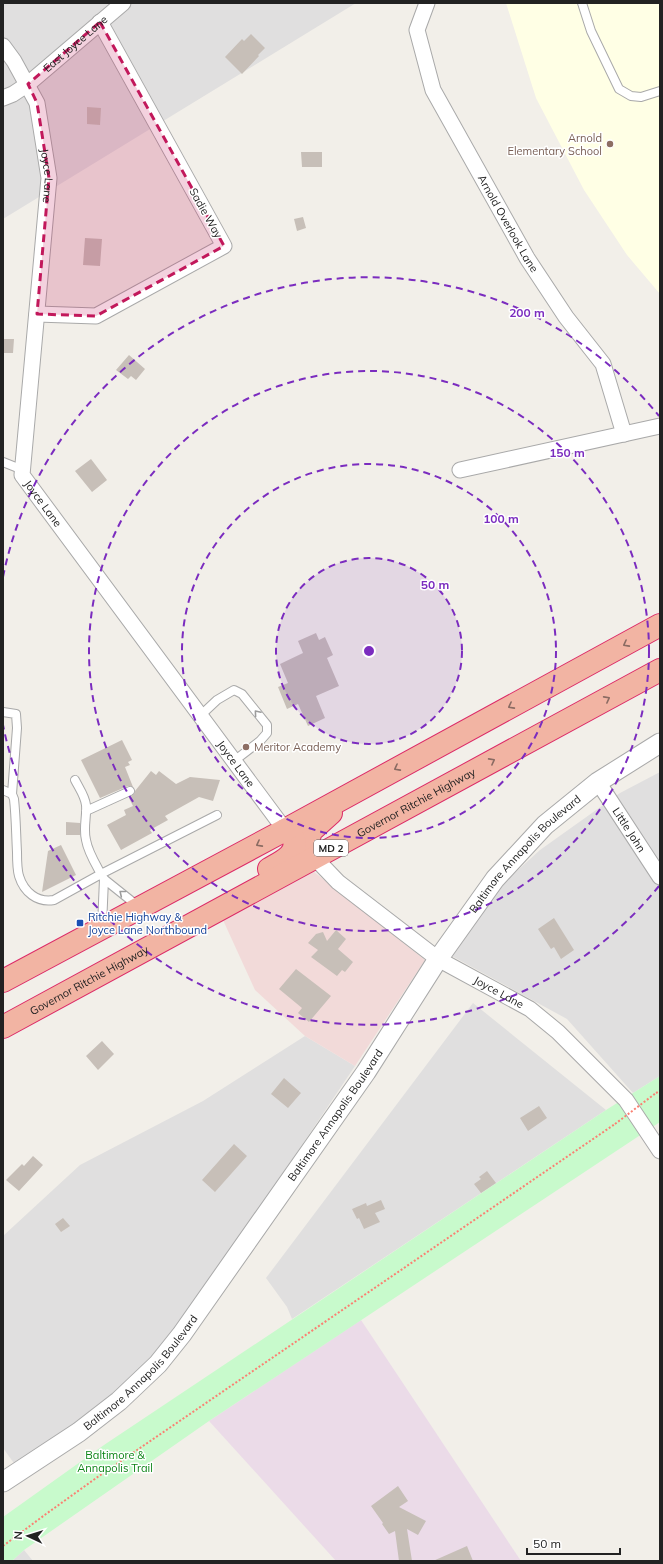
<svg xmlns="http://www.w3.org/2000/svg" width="663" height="1564" font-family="Mulish,sans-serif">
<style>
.residential{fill:#e0dfdf}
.commercial{fill:#f2dad9}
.industrial{fill:#ebdbe8}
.education{fill:#ffffe5}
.park{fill:#c8facc}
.building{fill:#c7bfb8}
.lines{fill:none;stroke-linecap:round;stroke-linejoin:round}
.service-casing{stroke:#a9a9a9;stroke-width:10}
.minor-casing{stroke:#a9a9a9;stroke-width:17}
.tertiary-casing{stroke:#a9a9a9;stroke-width:21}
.trunk-casing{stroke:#dc2a67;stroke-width:24}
.path{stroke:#fa8072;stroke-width:2;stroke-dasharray:2 2;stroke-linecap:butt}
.service{stroke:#fff;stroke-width:8}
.minor{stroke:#fff;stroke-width:15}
.tertiary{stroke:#fff;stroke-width:19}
.trunk{stroke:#f2b4a3;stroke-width:22}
.path-bridge{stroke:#fa8072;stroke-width:2;stroke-dasharray:2 2;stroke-linecap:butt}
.oneway{stroke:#8a6b62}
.oneway2{stroke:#9c9c9c}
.marked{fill:#c2185b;fill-opacity:0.2;stroke:#c2185b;stroke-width:3;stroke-dasharray:8 5;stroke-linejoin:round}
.ring{fill:none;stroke:#7b2cbf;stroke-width:2;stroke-dasharray:7 5}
.education-dot{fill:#8d6e63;stroke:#fff;stroke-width:1.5}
.transit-dot{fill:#1a4fb4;stroke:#fff;stroke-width:1.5}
.labels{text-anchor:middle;stroke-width:3;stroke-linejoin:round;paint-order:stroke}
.shield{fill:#fff;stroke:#646464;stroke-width:1}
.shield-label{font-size:10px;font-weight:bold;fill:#222}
.street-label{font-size:11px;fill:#222;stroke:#fff}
.education-label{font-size:11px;fill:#785e54;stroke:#fff;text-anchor:end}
.transit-label{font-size:11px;fill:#164399;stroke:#fff;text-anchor:start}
.park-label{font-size:11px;fill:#0c8416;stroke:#fff}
.centre{fill:#7b2cbf;stroke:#fff;stroke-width:2}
.ring-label{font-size:12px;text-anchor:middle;font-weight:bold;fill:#7b2cbf;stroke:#fff;stroke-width:3;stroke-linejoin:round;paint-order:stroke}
</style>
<rect width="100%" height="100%" fill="#f2efe9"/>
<path class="residential" d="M3 3H356L3 219Z
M660 772V1076L633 1093 567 1019 450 955 497 889 540 850 620 793Z
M473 1003 606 1110 292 1319 287 1307 266 1278Z
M305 1036 355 1066 188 1315 136 1376 83 1421 16 1466 3 1448V1236L80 1165 203 1101Z
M24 1550 33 1561H12Z"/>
<path class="commercial" d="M313 871 425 960 355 1066 305 1036 255 990 223 920Z"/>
<path class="industrial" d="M361 1320 521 1561H336L209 1421Z"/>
<path class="education" d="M506 3H660V294L627 255 584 190 536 98Z"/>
<path class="park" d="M660 1076V1122L209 1421 24 1550 12 1561H3V1517L104 1445 606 1110Z"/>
<path class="building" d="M251 34 265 48 258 55 259 56 242 74 225 57 242 39 244 41Z
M87 107 101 108 100 125 87 124Z
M301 152H322V167H302Z
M303 217 306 228 297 231 294 219Z
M85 238 102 239 100 266 83 265Z
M3 339H14L13 353H3Z
M129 355 145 369 136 380 131 376 128 379 116 370Z
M91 459 107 480 92 492 75 471Z
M316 633 319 640 325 637 333 655 327 658 339 686 316 696 325 718 308 726 298 704 287 709 278 687 288 683 280 664 303 653 298 641Z
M122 740 132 760 128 762 130 765 125 767 133 787 128 786 100 798 81 760Z
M151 771 156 775 159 771 176 784 190 777 220 780 213 801 199 797 165 816 168 820 150 830 152 833 121 850 107 825 126 815 124 810 133 806 129 798 134 794 135 791Z
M66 822 80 823V835H66Z
M61 845 76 875 42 892 48 851Z
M554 918 574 950 561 959 554 947 551 949 538 929Z
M336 930 346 939 338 949 353 962 345 972 342 970 337 976 311 957 318 950 308 943 316 934 323 932 327 941Z
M296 969 331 996 309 1022 298 1013 302 1008 279 989Z
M102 1041 114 1054 98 1070 86 1056Z
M284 1078 301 1093 288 1108 271 1094Z
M539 1106 547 1118 528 1131 520 1118Z
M234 1144 247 1156 215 1192 202 1180Z
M33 1156 43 1165 19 1191 6 1180 22 1164 24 1166Z
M487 1171 496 1183 481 1193 474 1184 481 1179 479 1177Z
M381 1200 385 1209 375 1213 380 1222 364 1229 359 1218 357 1219 352 1209 366 1203 367 1206Z
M63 1218 70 1226 61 1232 55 1224Z
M398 1486 408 1501 399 1507 426 1521 418 1535 407 1529 412 1561H399L395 1531 389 1534 382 1524 383 1523 371 1506Z
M467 1546 473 1561H433Z"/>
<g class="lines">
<defs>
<path id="service" d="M582 3 591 31 619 89 631 96 641 97 660 91
M3 462 23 470
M3 712 16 714 17 728 12 794
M200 716 217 700 234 690 242 694 267 725V733L260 741 234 761
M3 790 12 794 14 799C16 817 16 834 17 852 17 860 17 869 19 876 24 892 37 903 54 900L101 874C95 863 88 852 86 840 83 828 87 817 86 805 85 796 79 788 75 780
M86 811 130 791
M139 907 104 879 101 874 217 815
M102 926 104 879"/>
<g id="minor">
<path id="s1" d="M427 3 417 30 433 90 527 258 566 317 603 364 624 434"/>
<path id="s2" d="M3 46 14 61 37 103 49 178 22 475 285 830"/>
<path id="s3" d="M3 98 13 94 28 84 123 3"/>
<path d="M37 314 96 316 224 246 100 22"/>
<path d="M460 470 660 426"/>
<path id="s4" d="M598 782 660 877"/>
<path id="s5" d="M314 857 338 882 438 959 530 1009 558 1032 626 1100 660 1151"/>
</g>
<g id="tertiary">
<path id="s6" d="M3 1482 79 1432 119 1401 158 1364 182 1334 366 1072 438 959 495 879 545 825 598 782 660 743"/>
</g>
<g id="trunk">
<path d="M314 857 308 841 311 831 331 813"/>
<path d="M269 869C279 863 299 855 294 839 292 836 288 833 285 830"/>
<path d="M3 981 285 830 660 625"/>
<path id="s7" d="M3 1027 660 670"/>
</g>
</defs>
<use href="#service" class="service-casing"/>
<use href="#minor" class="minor-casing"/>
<use href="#tertiary" class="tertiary-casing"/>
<use href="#trunk" class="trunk-casing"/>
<path class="path" d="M656 1093 660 1091
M3 1546 46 1514 99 1476 615 1124"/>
<use href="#service" class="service"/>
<use href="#minor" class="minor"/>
<use href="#tertiary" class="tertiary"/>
<use href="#trunk" class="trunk"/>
<path class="path-bridge" d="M615 1124 656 1093"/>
</g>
<defs><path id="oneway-chevron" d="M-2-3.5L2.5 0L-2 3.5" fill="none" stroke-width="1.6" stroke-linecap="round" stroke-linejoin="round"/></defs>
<g class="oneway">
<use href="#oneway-chevron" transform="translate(626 644) rotate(152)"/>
<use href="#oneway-chevron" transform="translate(607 699) rotate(-28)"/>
<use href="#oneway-chevron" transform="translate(511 706) rotate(152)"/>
<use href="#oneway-chevron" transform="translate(492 761) rotate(-28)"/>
<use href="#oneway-chevron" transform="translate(397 768) rotate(152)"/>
<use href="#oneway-chevron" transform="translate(259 844) rotate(152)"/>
</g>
<g class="oneway2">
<use href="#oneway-chevron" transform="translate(257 713) rotate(-130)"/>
<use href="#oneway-chevron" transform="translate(122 893) rotate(-141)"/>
</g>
<path class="marked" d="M100 22 224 246 96 316 37 314 49 178 37 103 28 84Z"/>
<circle cx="369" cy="651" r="93" fill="#7b2cbf" fill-opacity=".12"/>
<g class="ring">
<circle cx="369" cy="651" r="93"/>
<circle cx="369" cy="651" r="187"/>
<circle cx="369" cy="651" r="280"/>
<path d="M659 886A373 373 0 0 1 3 725M3 577A373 373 0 0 1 659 416"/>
</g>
<g class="education-dot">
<circle cx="610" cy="144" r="4"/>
<circle cx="246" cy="747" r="4"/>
</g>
<rect class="transit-dot" x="76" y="919" width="8" height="8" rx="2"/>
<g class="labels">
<rect class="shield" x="314" y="840" width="34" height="16" rx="3"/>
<g class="shield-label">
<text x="331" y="852">MD 2</text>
</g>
<g class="street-label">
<text dy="4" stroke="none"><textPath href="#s3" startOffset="91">East Joyce Lane</textPath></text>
<text dy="4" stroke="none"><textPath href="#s2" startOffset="140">Joyce Lane</textPath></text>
<text transform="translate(206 213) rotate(61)" y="4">Sadie Way</text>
<text dy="4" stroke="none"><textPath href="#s1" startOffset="244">Arnold Overlook Lane</textPath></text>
<text dy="4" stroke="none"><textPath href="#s2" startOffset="476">Joyce Lane</textPath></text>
<text dy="4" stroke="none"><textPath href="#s2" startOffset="800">Joyce Lane</textPath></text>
<text dy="4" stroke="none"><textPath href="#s7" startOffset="470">Governor Ritchie Highway</textPath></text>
<text dy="4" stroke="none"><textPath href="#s4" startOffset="57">Little John</textPath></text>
<text dy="4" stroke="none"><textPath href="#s6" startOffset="825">Baltimore Annapolis Boulevard</textPath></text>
<text dy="4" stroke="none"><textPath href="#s7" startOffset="98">Governor Ritchie Highway</textPath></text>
<text dy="4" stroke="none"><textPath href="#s5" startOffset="230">Joyce Lane</textPath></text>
<text dy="4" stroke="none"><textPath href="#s6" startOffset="501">Baltimore Annapolis Boulevard</textPath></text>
<text dy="4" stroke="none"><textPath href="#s6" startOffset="177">Baltimore Annapolis Boulevard</textPath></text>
</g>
<g class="education-label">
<text x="602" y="142">Arnold<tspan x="602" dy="13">Elementary School</tspan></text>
<text x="254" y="751" text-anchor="start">Meritor Academy</text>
</g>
<g class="transit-label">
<text x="88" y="921">Ritchie Highway &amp;<tspan x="88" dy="13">Joyce Lane Northbound</tspan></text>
</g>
<g class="park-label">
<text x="115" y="1459">Baltimore &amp;<tspan x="115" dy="13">Annapolis Trail</tspan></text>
</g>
</g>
<circle cx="369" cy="651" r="6" class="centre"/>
<g class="ring-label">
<text x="527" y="317">200 m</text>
<text x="567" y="457">150 m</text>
<text x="501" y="523">100 m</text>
<text x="435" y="589">50 m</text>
</g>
<rect width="663" height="1564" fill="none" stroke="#222222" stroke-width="8"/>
<g transform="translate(28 1536) rotate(274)" stroke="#ffffff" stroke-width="3" paint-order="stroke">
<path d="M0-3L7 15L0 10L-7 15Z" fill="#222222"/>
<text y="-6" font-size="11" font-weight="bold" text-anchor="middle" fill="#222222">N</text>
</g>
<path d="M527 1548v6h93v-6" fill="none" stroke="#222222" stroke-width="2"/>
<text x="533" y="1548" font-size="12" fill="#222222" stroke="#ffffff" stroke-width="3" paint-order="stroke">50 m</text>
</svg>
